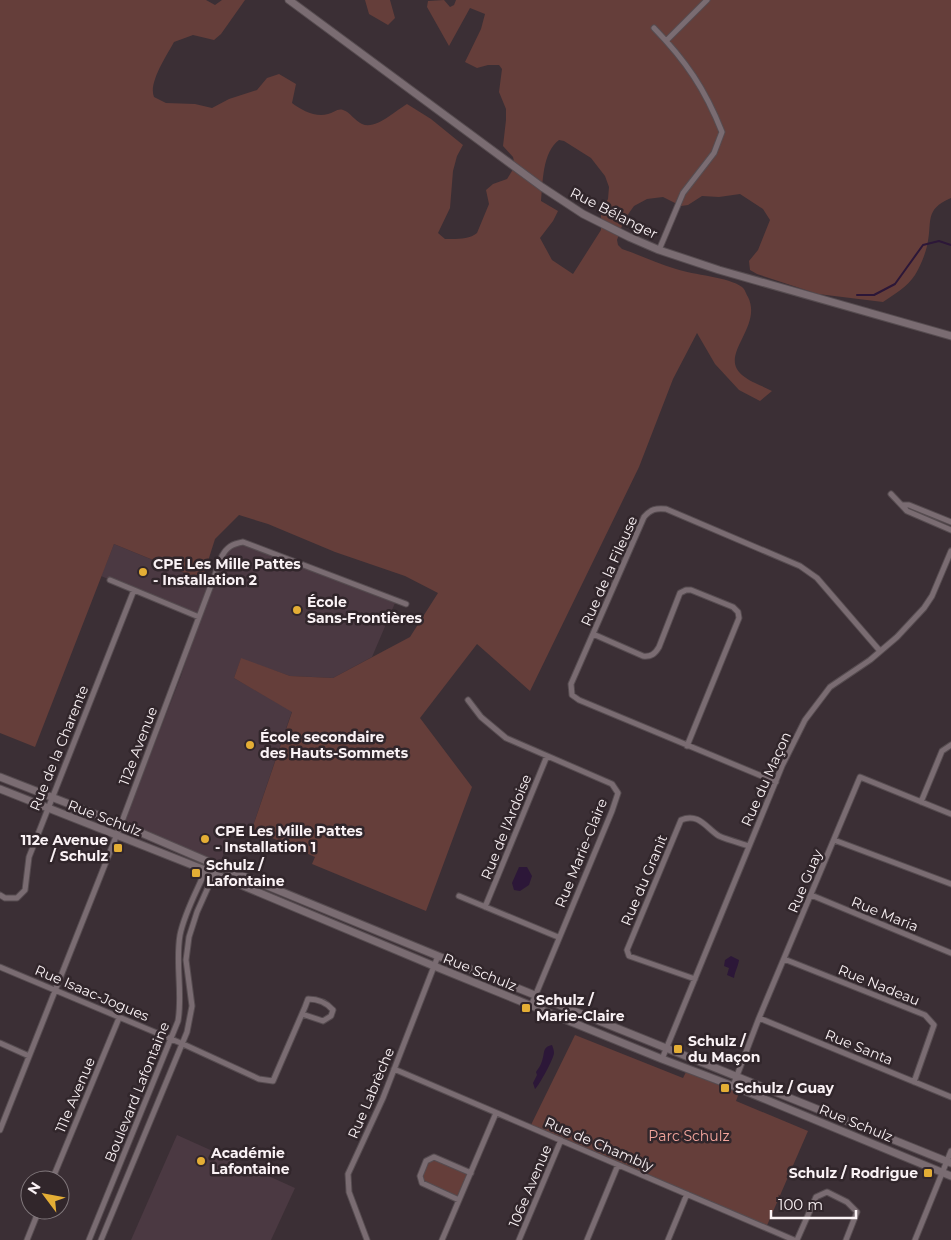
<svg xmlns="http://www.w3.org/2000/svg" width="951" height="1240" font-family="Montserrat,sans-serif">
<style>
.built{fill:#4b3942}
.green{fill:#653e3a;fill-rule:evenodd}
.water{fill:#2c1738}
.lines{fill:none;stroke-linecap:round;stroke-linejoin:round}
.stream{stroke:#2c1738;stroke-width:2}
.street-casing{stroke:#564c50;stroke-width:7}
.secondary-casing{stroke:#564c50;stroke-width:9}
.street{stroke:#7a6c72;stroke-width:5}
.secondary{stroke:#7a6c72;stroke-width:7}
.poi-dot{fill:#e4ae35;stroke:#31262b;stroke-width:2}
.labels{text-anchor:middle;stroke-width:5;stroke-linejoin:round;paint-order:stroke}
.street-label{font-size:14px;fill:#faf2f5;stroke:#31262b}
.poi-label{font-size:14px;font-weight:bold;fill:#faf2f5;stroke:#31262b;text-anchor:start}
.park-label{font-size:14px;fill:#f5a69d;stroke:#31262b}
</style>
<rect width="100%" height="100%" fill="#3b2f35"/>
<path class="built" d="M114 544 211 584 222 556 236 545H244L395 603 372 657 333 678 290 676 241 659 234 678 292 711 252 829 235 822 220 864 124 823 181 676 200 618 101 576Z
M177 1135 295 1188 271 1240H131Z"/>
<path class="green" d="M0 0H206L215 5 222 0H245L221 34 214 40 193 35 174 42C167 55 148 83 154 97L166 103 195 104 212 108 229 99 257 90 267 78 279 74 296 84 292 103C301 110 316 118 328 114 333 113 338 108 343 110 350 112 355 121 362 124 376 130 395 111 407 104L431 119 463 145 457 156 453 171 450 208 438 233 445 239C455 239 469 240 477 233L489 204 486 190 493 184 507 179 515 166 513 157 503 146 506 120V109L499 92 502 69 499 65H488L477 68 465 62 481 29 485 14 470 8 449 46 427 7 428 1 444 0 450 7 454 5 456 0H951V198C923 210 933 222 927 246 925 255 920 267 915 275 907 287 895 294 883 302L818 294 757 274 750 270 749 261 758 250 770 220 763 209 740 194 719 197 702 196 688 205 681 206 663 197 647 199 634 206 624 220 617 240 618 245 622 249C640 255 658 264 676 269 693 275 729 277 742 287 745 289 746 294 748 297 763 327 718 355 742 375 750 382 763 386 772 391L760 401 739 390 715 364 697 333 673 379 639 467 530 691 477 644 420 718 472 787 426 911 312 864 315 857 252 829 292 712 234 678 241 658 290 676 333 678 410 637 438 593 405 576 335 552 268 524 239 515 215 539 202 580 114 544 35 747 0 733ZM559 140 564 141 591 158 605 176 609 187 608 199 601 211V230L573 274 552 260 540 238 553 221 558 211 541 201C543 182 542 153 559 140Z
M365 0H390L395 18 388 25 369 14Z
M575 1035 683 1078 686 1072 739 1093 736 1101 808 1131 765 1230 529 1129Z
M434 1157 471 1173 459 1200 422 1183 420 1176 426 1161Z"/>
<path class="water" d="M519 867H527L532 876 529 885 520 891 514 890 512 883Z
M731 956 739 960C738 967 735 971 734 978L727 975 729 968 724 966 725 960Z
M552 1045C553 1048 554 1050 554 1053 554 1058 539 1086 535 1089L533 1083 537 1075 536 1072C538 1069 541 1065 542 1061 545 1053 542 1047 552 1045Z"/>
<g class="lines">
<path class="stream" d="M857 295H874L895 284 923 245 939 241 951 245"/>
<defs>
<path id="street" d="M654 28C686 61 705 89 722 132L714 153 683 193 659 250
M666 41 707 0
M891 494 907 511 951 530
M903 505H909L951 522
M110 580 199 617
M593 634 643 656C651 657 655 654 659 647L680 593 686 590H691L733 607 738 612 739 618 687 746
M468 700 481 717 506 738 612 784 618 793 612 811 531 1006
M776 782 579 700 572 695 571 684 644 517C651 509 656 508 666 509L800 566 817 578 880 651
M921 802 942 751 951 745
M834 840 951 884
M0 895 5 898H17L25 890 29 857 134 590
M811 895 951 953
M459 896 558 937
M485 907 547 756
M784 959 925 1015 934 1025 914 1082
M0 967 183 1044 259 1079 273 1081 305 1007 308 999C318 999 327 1003 333 1010L331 1016 323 1021 302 1014
M695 979 629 956 627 950 681 820C699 812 707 829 719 836 728 840 740 843 749 846
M759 1018 951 1097
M0 1043 29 1056
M662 1059 782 766 805 720 830 687 870 660 897 637 924 608 932 596 951 551
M394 1069 794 1240
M733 1086 759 1018 860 777 951 814
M0 1130 121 824 222 556C227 547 232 544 243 542L406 604
M52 1180 119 1018
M459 1200 422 1183 420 1176 426 1161 434 1157 471 1173
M27 1240 39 1210
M89 1240 178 1021C183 992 175 964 180 935 185 910 200 886 209 862
M101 1240 187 1032 192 1006 186 960 189 937 197 912 218 865
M367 1240 349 1192 348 1174 383 1098 438 956
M442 1240 496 1113
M519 1240 561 1140
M587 1240 618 1165
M668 1240 687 1194
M797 1240 816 1197 827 1192 847 1202 857 1212 846 1240
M915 1240 951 1151"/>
<path id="secondary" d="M289 0 542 187 583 214 629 237 659 250 719 270 951 336
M0 777 123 825 209 862 438 956 951 1163
M0 789 210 872 434 966 662 1059 733 1086 951 1176"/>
</defs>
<use href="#street" class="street-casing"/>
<use href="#secondary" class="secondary-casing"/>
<use href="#street" class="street"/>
<use href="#secondary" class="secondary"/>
</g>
<g class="poi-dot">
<circle cx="143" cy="572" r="5"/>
<circle cx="297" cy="610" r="5"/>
<circle cx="250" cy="745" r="5"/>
<circle cx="205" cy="839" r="5"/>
<rect x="113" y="843" width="10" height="10" rx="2.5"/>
<rect x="191" y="868" width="10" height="10" rx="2.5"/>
<rect x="521" y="1003" width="10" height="10" rx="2.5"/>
<rect x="673" y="1044" width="10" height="10" rx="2.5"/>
<rect x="720" y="1083" width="10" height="10" rx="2.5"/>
<circle cx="201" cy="1161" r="5"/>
<rect x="923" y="1168" width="10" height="10" rx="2.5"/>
</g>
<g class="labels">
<g class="street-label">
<text transform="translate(614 213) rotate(27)" y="5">Rue Bélanger</text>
<text transform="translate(609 571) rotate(-66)" y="5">Rue de la Fileuse</text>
<text transform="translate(138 746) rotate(-69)" y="5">112e Avenue</text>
<text transform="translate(59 748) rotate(-68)" y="5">Rue de la Charente</text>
<text transform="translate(766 779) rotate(-66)" y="5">Rue du Maçon</text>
<text transform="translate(105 818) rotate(21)" y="5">Rue Schulz</text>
<text transform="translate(506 827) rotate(-68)" y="5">Rue de l'Ardoise</text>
<text transform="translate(581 853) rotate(-68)" y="5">Rue Marie-Claire</text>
<text transform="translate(644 880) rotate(-67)" y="5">Rue du Granit</text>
<text transform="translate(805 881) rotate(-67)" y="5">Rue Guay</text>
<text transform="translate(885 914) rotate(22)" y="5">Rue Maria</text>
<text transform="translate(480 972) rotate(22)" y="5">Rue Schulz</text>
<text transform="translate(879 985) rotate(22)" y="5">Rue Nadeau</text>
<text transform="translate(92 993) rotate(23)" y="5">Rue Isaac-Jogues</text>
<text transform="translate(859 1047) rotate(22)" y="5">Rue Santa</text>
<text transform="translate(137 1092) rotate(-68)" y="5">Boulevard Lafontaine</text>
<text transform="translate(371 1093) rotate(-67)" y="5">Rue Labrèche</text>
<text transform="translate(75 1095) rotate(-67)" y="5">111e Avenue</text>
<text transform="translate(856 1123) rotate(22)" y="5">Rue Schulz</text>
<text transform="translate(599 1144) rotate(23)" y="5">Rue de Chambly</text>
<text transform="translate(530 1186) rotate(-67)" y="5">106e Avenue</text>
</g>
<g class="poi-label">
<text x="153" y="569">CPE Les Mille Pattes<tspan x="153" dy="16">- Installation 2</tspan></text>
<text x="307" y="607">École<tspan x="307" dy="16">Sans-Frontières</tspan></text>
<text x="260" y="742">École secondaire<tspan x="260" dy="16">des Hauts-Sommets</tspan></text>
<text x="215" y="836">CPE Les Mille Pattes<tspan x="215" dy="16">- Installation 1</tspan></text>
<text x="108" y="845" text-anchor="end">112e Avenue<tspan x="108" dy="16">/ Schulz</tspan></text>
<text x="206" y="870">Schulz /<tspan x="206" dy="16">Lafontaine</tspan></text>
<text x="536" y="1005">Schulz /<tspan x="536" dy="16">Marie-Claire</tspan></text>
<text x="688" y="1046">Schulz /<tspan x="688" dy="16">du Maçon</tspan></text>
<text x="735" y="1093">Schulz / Guay</text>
<text x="211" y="1158">Académie<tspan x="211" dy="16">Lafontaine</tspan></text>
<text x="918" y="1178" text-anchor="end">Schulz / Rodrigue</text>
</g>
<g class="park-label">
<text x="689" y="1141">Parc Schulz</text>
</g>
</g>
<g transform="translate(45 1195) rotate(302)"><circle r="24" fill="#31262b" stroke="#81787c"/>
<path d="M0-4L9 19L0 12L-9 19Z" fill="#e4ae35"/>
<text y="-8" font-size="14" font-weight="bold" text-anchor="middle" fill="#faf2f5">N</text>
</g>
<path d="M771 1210v8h85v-8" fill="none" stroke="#faf2f5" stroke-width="2.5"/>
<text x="778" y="1210" font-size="15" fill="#faf2f5" stroke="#31262b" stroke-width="4" paint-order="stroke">100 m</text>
</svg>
